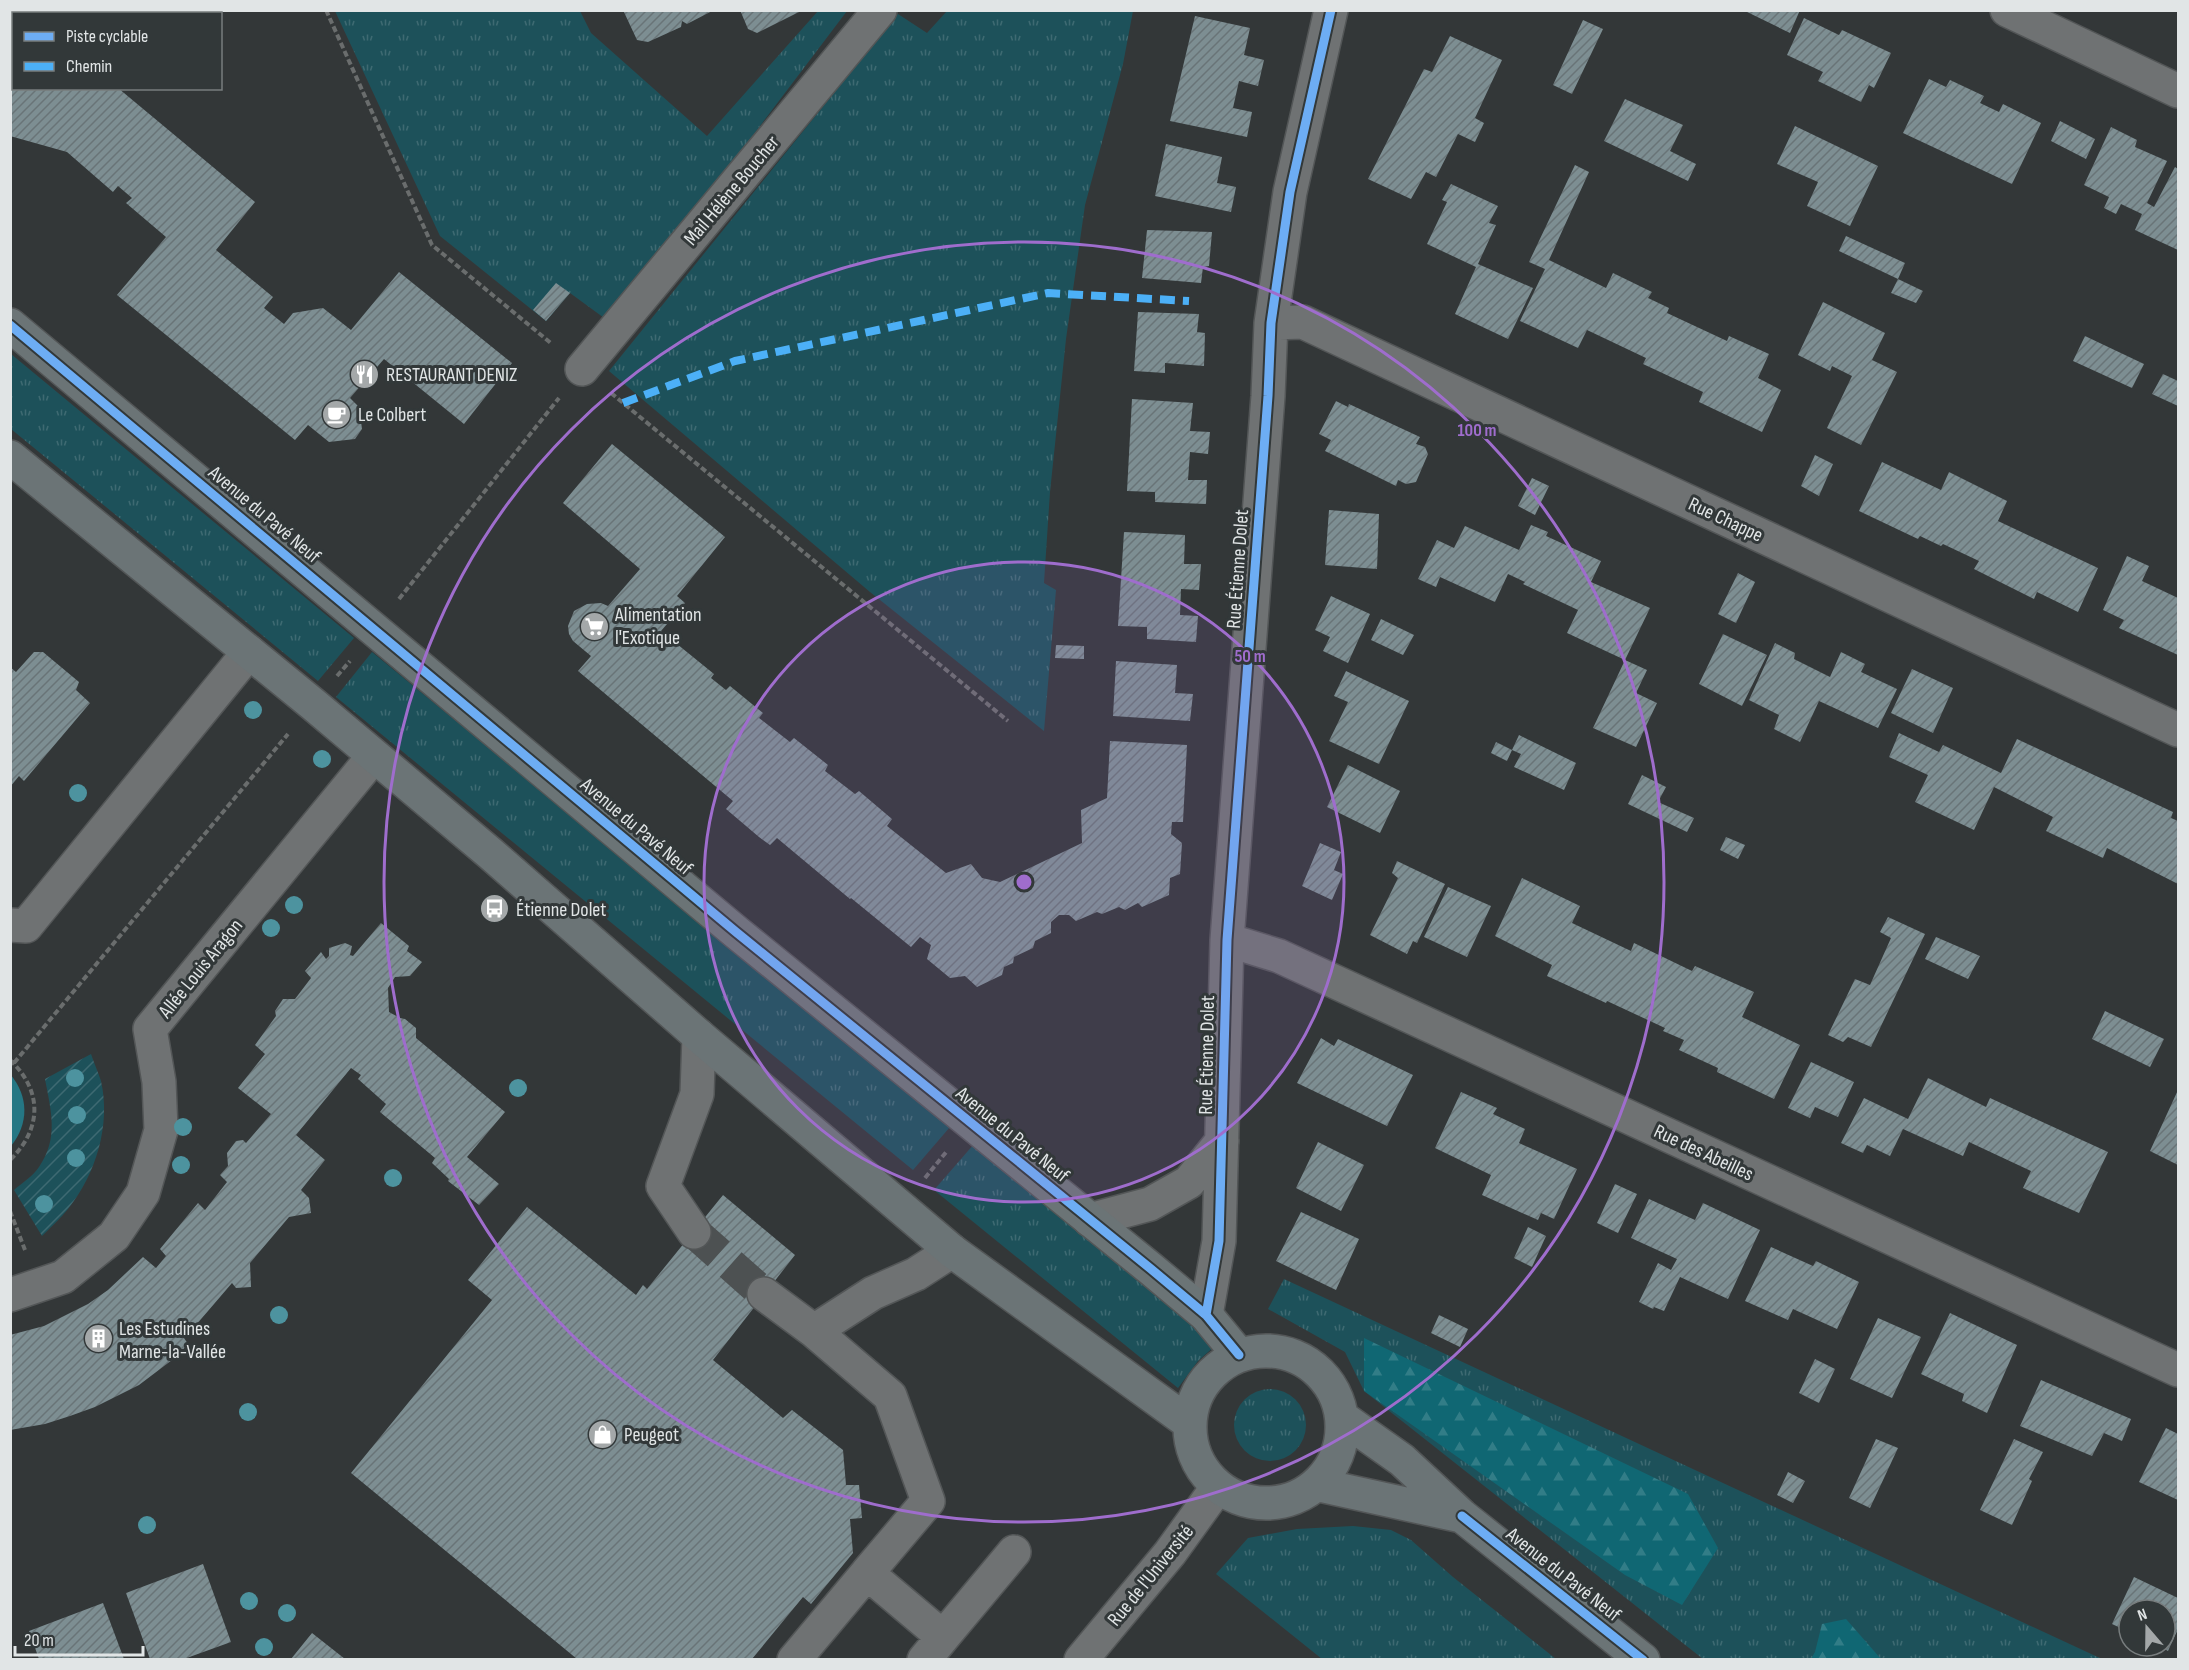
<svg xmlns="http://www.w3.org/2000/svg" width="2189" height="1670" font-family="'Sofia Sans Condensed',sans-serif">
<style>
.grass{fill:url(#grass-tufts)}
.forest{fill:url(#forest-firs)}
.garden{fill:url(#garden-furrows)}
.water{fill:#257784}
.building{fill:url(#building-hatch)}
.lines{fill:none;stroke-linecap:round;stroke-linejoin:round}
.minor-tunnel{stroke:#4d5152;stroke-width:33;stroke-dasharray:33 16;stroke-linecap:butt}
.minor-casing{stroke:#535657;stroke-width:36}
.major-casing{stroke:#535657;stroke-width:36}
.path{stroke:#6a6d6d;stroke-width:4;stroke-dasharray:6 3;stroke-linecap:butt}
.minor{stroke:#6f7273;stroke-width:33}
.major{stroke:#6b7476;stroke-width:33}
.quiet{stroke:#4cb0f7;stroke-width:8;stroke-dasharray:15 8;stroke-linecap:butt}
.cycleway-casing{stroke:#323839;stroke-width:13}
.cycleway{stroke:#6dadf4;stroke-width:9}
.tree{fill:#4d939f}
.ring{fill:none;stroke:#9f6dcd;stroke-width:3}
.labels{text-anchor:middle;stroke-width:6;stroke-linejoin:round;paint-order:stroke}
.street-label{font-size:20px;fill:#e1e5e6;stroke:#323839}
.poi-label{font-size:20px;fill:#e1e5e6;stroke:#323839;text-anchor:start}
.centre{fill:#9f6dcd;stroke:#323839;stroke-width:3}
.ring-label{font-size:18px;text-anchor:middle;font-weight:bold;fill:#9f6dcd;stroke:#323839;stroke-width:6;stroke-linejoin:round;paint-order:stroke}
</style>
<defs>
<pattern id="grass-tufts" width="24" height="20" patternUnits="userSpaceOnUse" patternTransform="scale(1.5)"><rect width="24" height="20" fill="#1d515a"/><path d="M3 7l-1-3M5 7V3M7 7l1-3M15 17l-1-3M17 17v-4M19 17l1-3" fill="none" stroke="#3e6a72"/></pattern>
<pattern id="forest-firs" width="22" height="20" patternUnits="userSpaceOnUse" patternTransform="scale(1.5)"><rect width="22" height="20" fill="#106773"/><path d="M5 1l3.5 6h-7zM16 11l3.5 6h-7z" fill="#327d87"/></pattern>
<pattern id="garden-furrows" width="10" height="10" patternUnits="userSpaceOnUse" patternTransform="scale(1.5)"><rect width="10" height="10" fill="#1d515a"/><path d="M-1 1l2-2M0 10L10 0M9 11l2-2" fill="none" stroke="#3e6a72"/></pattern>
<pattern id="building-hatch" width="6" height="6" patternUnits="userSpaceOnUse" patternTransform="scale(1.5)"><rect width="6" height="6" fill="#7d8e92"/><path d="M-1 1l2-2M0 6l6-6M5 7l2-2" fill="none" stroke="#697477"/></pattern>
</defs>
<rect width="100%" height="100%" fill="#333738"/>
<path class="grass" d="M335 11H580L591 33 707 136 818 11H847L611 323 570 293 546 321 440 236Z
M947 11H1133L1123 64 1085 205 1066 339 1050 492 1044 583 1056 590 1044 731 870 592 609 371 898 14 927 33Z
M11 354 354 638 318 681 11 429Z
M372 652 950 1127 913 1170 336 697Z
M974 1144 1216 1345 1198 1361 1178 1388 934 1190Z
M1284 1279 2102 1659H1703L1364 1391 1345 1352 1268 1309Z
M1234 1425a36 36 0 1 1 72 0a36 36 0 1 1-72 0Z
M1353 1526 1391 1530 1411 1540 1453 1577 1556 1659H1322L1216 1574 1248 1538 1297 1529Z"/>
<path class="forest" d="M1364 1338 1688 1494 1718 1548 1682 1605 1625 1575 1364 1391Z
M1846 1619 1881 1659H1811L1815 1652 1822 1624Z"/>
<path class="garden" d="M91 1054C94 1063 98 1072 101 1081 111 1125 96 1174 68 1209 61 1218 51 1227 42 1236L14 1190C22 1183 33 1176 39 1167 59 1138 51 1111 45 1079Z"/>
<path class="water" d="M10 1074C29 1096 29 1124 11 1146Z"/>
<path class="building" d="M35 10H188L182 14H34Z
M623 10H714L687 24 682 21 681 27 648 42 637 40Z
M740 10H803L757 33 748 29Z
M1743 10H1800L1790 33Z
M1195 16 1250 28 1244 55 1264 60 1258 86 1239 81 1233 108 1252 112 1247 137 1170 121Z
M1804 18 1839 35 1842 30 1891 53 1874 88 1869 85 1861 102 1818 81 1823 72 1787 55Z
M1583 20 1603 29 1572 94 1553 85Z
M1450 36 1502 60 1475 118 1484 123 1475 142 1458 134 1436 177 1426 172 1411 199 1368 179 1424 69 1432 72Z
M10 42 14 43V88H118L255 202 216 250 273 297 264 308 284 324 293 313 323 308 351 330 399 272 512 363 464 424 384 359 350 398 359 407 362 429 355 439 329 442 308 425 295 440 117 295 166 237 126 203 132 198 118 186 113 192 67 152 10 136Z
M1929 79 1946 87 1950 80 1984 96 1980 103 1999 112 2003 104 2041 123 2012 184 1903 133Z
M1625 99 1683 125 1670 151 1696 164 1688 181 1604 141Z
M2060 121 2095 139 2086 159 2051 141Z
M1795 126 1878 166 1850 226 1807 206 1818 182 1777 164Z
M2111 127 2137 140 2135 147 2167 161 2147 203 2154 207 2175 167 2178 169V250L2135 230 2142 214 2121 204 2116 214 2104 208 2109 197 2084 185Z
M1166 144 1222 157 1217 183 1236 187 1231 212 1155 196Z
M1575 165 1589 172 1549 260 1606 288 1613 273 1652 292 1648 298 1669 308 1667 313 1727 341 1729 336 1769 354 1758 378 1781 390 1762 432 1699 402 1703 392 1643 364 1646 358 1587 330 1578 348 1520 321 1545 269 1529 262Z
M1451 184 1498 206 1489 223 1496 225 1478 264 1533 288 1508 339 1455 314 1476 267 1427 244 1447 202 1442 200Z
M1147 230 1212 232 1209 266 1203 267 1201 283 1142 278Z
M1846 236 1905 263 1898 279 1839 251Z
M1898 279 1923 291 1916 303 1891 293Z
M556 283 570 293 546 321 533 310Z
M1823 302 1885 333 1872 360 1897 372 1861 445 1827 428 1852 376 1832 366 1830 371 1798 355Z
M1138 312 1199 314 1197 332 1205 333 1204 366 1165 363V373L1134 371Z
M2085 336 2144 364 2132 388 2073 361Z
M2163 374 2178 381V406L2152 394Z
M1132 399 1193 403 1190 431 1210 432 1208 454 1190 452 1188 480H1207L1206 504 1155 502V492L1127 491Z
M1336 401 1348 407 1349 404 1420 437 1416 444 1425 447 1428 454 1416 482 1406 484 1398 480 1396 486 1325 451 1331 440 1319 434Z
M612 444 725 537 677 596 685 603 661 631 714 674 711 678 726 690 730 686 763 713 759 718 790 742 794 738 828 765 825 771 855 794 859 791 892 819 887 826 946 873 971 864 982 878 1000 882 1082 843 1081 810 1107 798 1110 741 1187 745 1183 822H1172L1171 834 1182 843 1180 874 1170 878 1169 895 1142 907 1138 903 1125 910 1119 907 1102 914 1097 912 1076 921 1069 915H1059L1051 922V933L1035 941 1033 948 1014 957 1013 963 1004 967 1002 975 977 987 965 976 950 978 927 959 931 945 920 937 911 947 851 898 850 899 777 838 770 845 759 837 726 809 733 801 578 671 591 656 573 641 569 634 568 626 574 611 587 604 601 603 608 606 640 569 563 503Z
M1815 455 1833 464 1819 496 1801 486Z
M1882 462 1941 490 1949 472 2007 501 1998 521 2098 568 2078 612 2037 592 2034 599 1974 569 1979 561 1943 544 1941 546 1920 536 1918 539 1859 511Z
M1532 478 1549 486 1535 515 1518 506Z
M1329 510 1379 514 1377 569 1325 565Z
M1531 525 1548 532 1546 536 1601 561 1591 582 1650 608 1625 660 1647 670 1636 693 1657 703 1636 747 1593 728 1625 660 1567 633 1578 610 1523 584 1525 582 1508 574 1495 602 1440 577 1436 587 1418 579 1437 540 1454 548 1465 526 1519 550Z
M1124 532 1185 535 1184 564H1201L1199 590 1181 589 1180 615 1198 616 1196 642 1147 639V627L1118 626Z
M2127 556 2149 566 2142 581 2178 598V655L2119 628 2124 620 2103 610Z
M1738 573 1755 582 1736 623 1718 614Z
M1331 596 1370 614 1348 663 1323 651 1330 637 1315 630Z
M1381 619 1414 635 1403 655 1371 640Z
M1723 634 1767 655 1742 706 1699 684Z
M1775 643 1795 653 1794 659 1830 677 1841 652 1865 664 1861 672 1897 689 1878 728 1819 701 1800 742 1774 729 1779 715 1749 700Z
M1056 645 1084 646V659L1055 658Z
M34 652H43L79 682 76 690 90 703 24 781 19 776 10 787V667L16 672Z
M1116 661 1177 665 1175 693 1193 694 1190 721 1113 716Z
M1912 669 1953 688 1933 733 1891 713Z
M1346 671 1409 701 1379 764 1329 741 1348 702 1334 696Z
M1899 733 1939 752 1943 745 2001 773 2017 739 2173 812 2171 818 2178 821V884L2107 848 2103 858 2046 831 2053 817 1994 787 1974 830 1915 802 1928 775 1889 757Z
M1519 735 1576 763 1564 790 1514 767 1521 754 1512 750Z
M1496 742 1512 750 1507 761 1491 753Z
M1348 765 1400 791 1380 833 1327 807Z
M1642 775 1666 787 1658 802 1694 818 1687 832 1628 804Z
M1726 837 1745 845 1738 859 1720 850Z
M1320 843 1341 852 1334 870 1343 874 1332 900 1302 886Z
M1397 861 1445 884 1417 943 1413 941 1407 954 1370 935 1398 878 1392 873Z
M1522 878 1580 906 1572 923 1631 951 1634 943 1692 971 1695 966 1754 992 1742 1017 1800 1045 1774 1099 1717 1072 1718 1068 1679 1050 1684 1040 1663 1031 1665 1028 1607 1001 1606 1003 1547 976 1552 965 1495 936Z
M1448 887 1491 906 1467 957 1424 937Z
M1888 917 1925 934 1871 1047 1848 1037 1843 1042 1828 1035 1855 979 1870 985 1891 938 1880 932Z
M381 923 409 946 407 951 422 962 410 976 395 977 388 988 389 1012 400 1018 405 1019 416 1028V1038L505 1112 467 1157 499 1184 479 1205 448 1181 449 1179 432 1163 435 1158 380 1112 386 1104 358 1079 361 1075 351 1068 296 1135 325 1160 301 1190 309 1198 311 1213 289 1217 250 1263 251 1287 236 1288 232 1283 196 1325 182 1335 188 1344 176 1357 139 1385 95 1407 70 1416 45 1424 10 1430V1335L44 1326 88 1304 108 1290 143 1257 156 1268 166 1256 160 1249 198 1203 205 1210 227 1182 220 1175 228 1166 227 1153 236 1141 243 1140 246 1143 271 1114 238 1088 265 1054 255 1045 276 1016 275 1011 283 999H295L311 978 305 971 321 952 326 959 329 956V948L345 943 352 946 350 955 353 956Z
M1936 937 1980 956 1968 979 1925 959Z
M2105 1011 2164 1039 2150 1067 2092 1039Z
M1321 1038 1334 1046 1338 1039 1413 1075 1387 1126 1297 1083Z
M1811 1062 1854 1082 1838 1117 1815 1107 1810 1118 1788 1108Z
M1928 1078 1986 1107 1990 1098 2108 1152 2079 1213 2023 1188 2031 1171 1969 1142 1963 1156 1903 1129 1890 1156 1867 1145 1863 1153 1841 1143 1864 1098 1908 1119Z
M2178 1090V1165L2150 1151Z
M1461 1092 1497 1108 1493 1114 1525 1129 1519 1143 1577 1169 1554 1219 1541 1213 1538 1220 1482 1195 1491 1175 1435 1148Z
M1318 1142 1364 1165 1341 1211 1296 1188Z
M1615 1184 1637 1194 1618 1233 1597 1223Z
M723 1195 795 1255 713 1360 783 1418 792 1410 843 1450 846 1485H859L862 1518 850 1519 853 1553 811 1604 803 1597 752 1659H577L351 1473 492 1300 468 1280 527 1207 636 1295 643 1285 647 1289Z
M1649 1199 1695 1220 1703 1203 1760 1230 1728 1299 1680 1277 1664 1311 1654 1307 1653 1309 1639 1302 1658 1263 1671 1270 1677 1259 1631 1238Z
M1301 1212 1359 1239 1336 1290 1276 1261Z
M1528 1227 1546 1236 1532 1267 1514 1258Z
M1771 1247 1813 1266 1816 1261 1859 1282 1837 1329 1793 1309 1788 1320 1745 1301Z
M1950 1313 2017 1345 1987 1413 1962 1401 1964 1394 1921 1374Z
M1439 1315 1468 1329 1460 1347 1431 1333Z
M1878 1318 1921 1337 1892 1398 1850 1379Z
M1815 1359 1835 1369 1819 1403 1799 1393Z
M2041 1380 2131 1419 2122 1441 2104 1433 2092 1456 2020 1426Z
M2166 1428 2178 1434V1500L2139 1482Z
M1876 1439 1898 1448 1870 1508 1849 1498Z
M2014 1439 2043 1452 2029 1479 2032 1481 2012 1525 1980 1510Z
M1788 1472 1805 1481 1793 1503 1777 1495Z
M203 1564 231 1642 184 1659H150L126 1593Z
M2134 1577 2178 1598V1629L2168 1651 2159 1646H2165V1610H2129V1632L2112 1624Z
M103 1603 124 1659H39L29 1631Z
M312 1633 345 1659H291Z"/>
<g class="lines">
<path class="minor-tunnel" d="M694 1232 764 1294"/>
<defs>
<path id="minor" d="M2007 10 2178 91
M1271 323 1303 322 2178 730
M582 369 880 10
M10 925 26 926 249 652
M1227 940 1279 956 2178 1370
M1090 1220 1150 1204 1189 1182 1222 1141
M694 1232 663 1186 697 1094 699 1036
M764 1294 814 1331 890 1396 928 1501 867 1573 943 1637 924 1660
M10 1295 63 1277 114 1236 143 1193 161 1130 159 1082 150 1029 373 757
M1206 1315 1219 1241 1227 940 1268 396 1271 323 1290 192 1331 10
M814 1331 873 1293 916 1274 952 1251
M943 1637 1014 1552
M794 1660 867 1573
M1081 1660 1170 1553 1217 1488"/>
<path id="major" d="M10 325 736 932 1151 1269 1206 1315 1239 1355
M10 457 314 705 491 854 699 1036 952 1251 1188 1422
M1190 1427a76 76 0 1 1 152 0a76 76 0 1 1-152 0Z
M1344 1419 1402 1460 1462 1516 1643 1660
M1319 1485 1461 1516"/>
</defs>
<use href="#minor" class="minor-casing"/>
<use href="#major" class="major-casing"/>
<path class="path" d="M326 10 432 245 552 344
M611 393 1008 721
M399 599 559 398
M337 676 350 661
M10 1060C43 1091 42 1129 10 1160
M14 1063 288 734
M925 1178 947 1151
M10 1211 25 1250"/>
<use href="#minor" class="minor"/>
<use href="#major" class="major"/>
<path class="quiet" d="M623 403 735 361 1048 293 1189 301"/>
<defs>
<path id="cycleway" d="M10 325 736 932 1151 1269 1206 1315 1239 1355
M1206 1315 1219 1241 1227 940 1268 396 1271 323 1290 192 1331 10
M1462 1516 1643 1660"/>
</defs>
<use href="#cycleway" class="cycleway-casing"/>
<use href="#cycleway" class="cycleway"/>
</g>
<g class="tree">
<circle cx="253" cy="710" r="9"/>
<circle cx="322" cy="759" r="9"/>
<circle cx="78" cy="793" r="9"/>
<circle cx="294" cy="905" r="9"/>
<circle cx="271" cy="928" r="9"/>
<circle cx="75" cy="1078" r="9"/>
<circle cx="518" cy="1088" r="9"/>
<circle cx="77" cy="1115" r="9"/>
<circle cx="183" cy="1127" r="9"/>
<circle cx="76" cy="1158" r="9"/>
<circle cx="181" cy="1165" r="9"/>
<circle cx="393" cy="1178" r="9"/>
<circle cx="44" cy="1204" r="9"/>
<circle cx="279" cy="1315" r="9"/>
<circle cx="248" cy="1412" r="9"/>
<circle cx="147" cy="1525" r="9"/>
<circle cx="249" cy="1601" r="9"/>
<circle cx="287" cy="1613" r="9"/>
<circle cx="264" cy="1647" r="9"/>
</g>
<circle cx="1024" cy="882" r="320" fill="#9f6dcd" fill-opacity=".12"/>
<g class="ring">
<circle cx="1024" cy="882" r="320"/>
<circle cx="1024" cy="882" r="640"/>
</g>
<defs>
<symbol id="restaurant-disc" viewBox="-11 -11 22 22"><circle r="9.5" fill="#a4a8a9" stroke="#323839"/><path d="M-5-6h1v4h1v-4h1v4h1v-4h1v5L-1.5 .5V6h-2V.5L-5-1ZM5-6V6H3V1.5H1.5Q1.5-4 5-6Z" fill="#fff"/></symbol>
<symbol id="cafe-disc" viewBox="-11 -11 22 22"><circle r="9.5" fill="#a4a8a9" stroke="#323839"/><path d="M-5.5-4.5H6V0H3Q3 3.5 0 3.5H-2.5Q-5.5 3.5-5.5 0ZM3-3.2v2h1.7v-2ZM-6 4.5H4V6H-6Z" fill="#fff"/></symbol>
<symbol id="supermarket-disc" viewBox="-11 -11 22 22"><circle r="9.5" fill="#a4a8a9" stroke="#323839"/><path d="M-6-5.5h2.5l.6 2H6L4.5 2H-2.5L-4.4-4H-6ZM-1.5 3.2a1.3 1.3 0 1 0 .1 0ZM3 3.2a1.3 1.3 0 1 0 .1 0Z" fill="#fff"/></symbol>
<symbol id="bus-disc" viewBox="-11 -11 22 22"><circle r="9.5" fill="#a4a8a9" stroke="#323839"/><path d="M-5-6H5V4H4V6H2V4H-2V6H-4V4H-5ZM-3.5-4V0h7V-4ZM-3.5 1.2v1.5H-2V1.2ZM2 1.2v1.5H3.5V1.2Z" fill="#fff"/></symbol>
<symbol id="building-disc" viewBox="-11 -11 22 22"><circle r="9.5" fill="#a4a8a9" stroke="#323839"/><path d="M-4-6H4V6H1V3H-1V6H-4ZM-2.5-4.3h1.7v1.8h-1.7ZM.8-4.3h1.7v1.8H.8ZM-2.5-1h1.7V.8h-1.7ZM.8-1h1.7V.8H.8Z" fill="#fff"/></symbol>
<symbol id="shop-disc" viewBox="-11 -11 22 22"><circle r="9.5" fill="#a4a8a9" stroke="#323839"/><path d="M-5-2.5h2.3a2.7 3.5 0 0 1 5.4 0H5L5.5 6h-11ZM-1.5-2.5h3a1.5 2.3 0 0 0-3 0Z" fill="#fff"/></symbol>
</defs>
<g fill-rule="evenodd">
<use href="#restaurant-disc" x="348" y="358" width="33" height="33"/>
<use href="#cafe-disc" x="320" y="398" width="33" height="33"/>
<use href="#supermarket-disc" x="578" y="610" width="33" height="33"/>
<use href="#bus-disc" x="478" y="892" width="33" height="33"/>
<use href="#building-disc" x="82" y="1322" width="33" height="33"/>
<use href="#shop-disc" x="586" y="1418" width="33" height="33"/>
</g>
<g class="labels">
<g class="street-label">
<text transform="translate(731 190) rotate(-50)" y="7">Mail Hélène Boucher</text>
<text transform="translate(265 514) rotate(40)" y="7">Avenue du Pavé Neuf</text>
<text transform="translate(1726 519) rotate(25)" y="7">Rue Chappe</text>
<text transform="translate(1237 569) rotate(-86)" y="7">Rue Étienne Dolet</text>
<text transform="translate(637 826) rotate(40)" y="7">Avenue du Pavé Neuf</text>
<text transform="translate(200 968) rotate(-51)" y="7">Allée Louis Aragon</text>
<text transform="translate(1206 1055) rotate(-89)" y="7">Rue Étienne Dolet</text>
<text transform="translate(1013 1134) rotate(39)" y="7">Avenue du Pavé Neuf</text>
<text transform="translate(1704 1152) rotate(25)" y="7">Rue des Abeilles</text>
<text transform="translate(1564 1574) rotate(38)" y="7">Avenue du Pavé Neuf</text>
<text transform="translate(1150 1575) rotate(-51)" y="7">Rue de l'Université</text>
</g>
<g class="poi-label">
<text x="386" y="381">RESTAURANT DENIZ</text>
<text x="358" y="421">Le Colbert</text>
<text x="615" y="621">Alimentation<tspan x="615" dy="23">l'Exotique</tspan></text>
<text x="516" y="916">Étienne Dolet</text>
<text x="119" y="1335">Les Estudines<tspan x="119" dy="23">Marne-la-Vallée</tspan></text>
<text x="624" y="1441">Peugeot</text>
</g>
</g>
<circle cx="1024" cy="882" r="9" class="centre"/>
<g class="ring-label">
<text x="1477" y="436">100 m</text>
<text x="1250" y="662">50 m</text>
</g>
<rect width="2189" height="1670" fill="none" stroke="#e1e5e6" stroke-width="24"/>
<rect x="12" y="12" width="210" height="78" fill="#323839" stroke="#787d7e" stroke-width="1.5"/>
<rect x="24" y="32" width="30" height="9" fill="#6dadf4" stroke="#787d7e" stroke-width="1.5"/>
<text x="66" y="42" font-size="18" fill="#e1e5e6">Piste cyclable</text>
<rect x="24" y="62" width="30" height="9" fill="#4cb0f7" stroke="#787d7e" stroke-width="1.5"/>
<text x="66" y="72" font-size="18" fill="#e1e5e6">Chemin</text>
<g transform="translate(2147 1628) rotate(340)"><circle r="28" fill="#323839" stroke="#787d7e" stroke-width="1.5"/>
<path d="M0-4.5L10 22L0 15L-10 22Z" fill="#a4a8a9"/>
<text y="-9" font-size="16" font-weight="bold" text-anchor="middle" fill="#e1e5e6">N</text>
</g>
<path d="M15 1646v9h128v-9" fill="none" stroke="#e1e5e6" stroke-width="3"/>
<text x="24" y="1646" font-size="18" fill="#e1e5e6" stroke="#323839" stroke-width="4.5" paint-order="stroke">20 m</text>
</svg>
